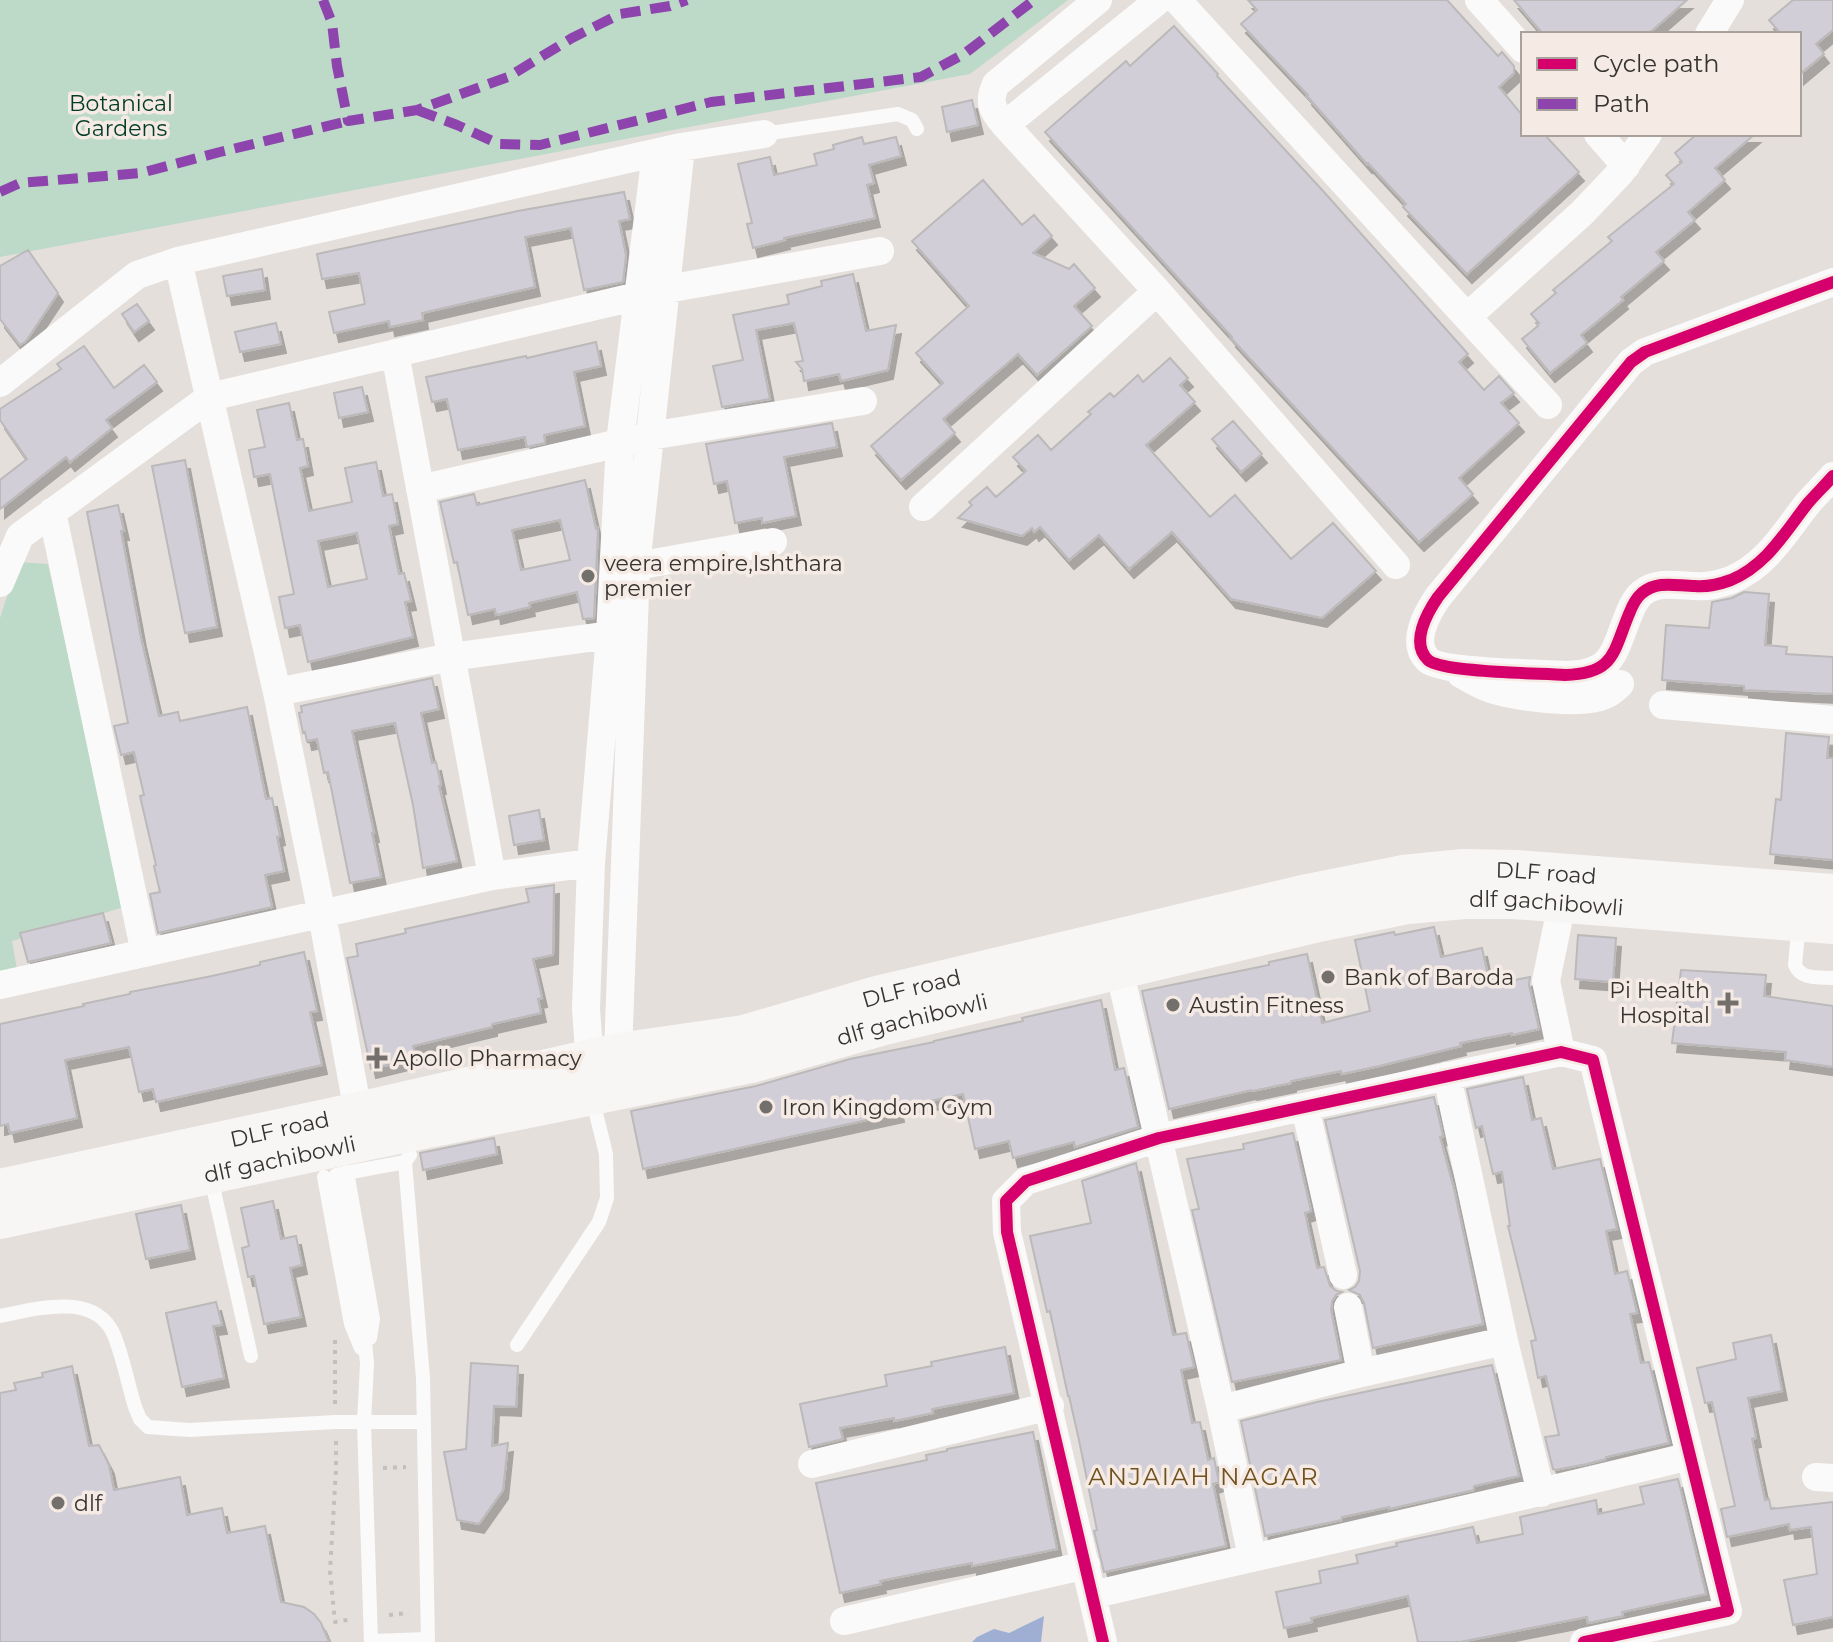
<svg xmlns="http://www.w3.org/2000/svg" width="1833" height="1642" font-family="Montserrat,sans-serif">
<style>
.green{fill:#bcdac7}
.water{fill:#9fafd3}
.building{fill:#d2ced8;stroke:#bbb9b9;stroke-width:2;fill-rule:evenodd;filter:url(#shadow)}
.lines{fill:none;stroke-linecap:round;stroke-linejoin:round}
.path{stroke:#c1c0bf;stroke-width:4;stroke-dasharray:4 6;stroke-linecap:butt}
.lane{stroke:#fbfafa;stroke-width:14}
.street{stroke:#fbfafa;stroke-width:28}
.secondary{stroke:#f8f6f5;stroke-width:40}
.quiet{stroke:#8e44ad;stroke-width:10;stroke-dasharray:20 10;stroke-linecap:butt}
.cycleway-casing{stroke:#f5ebe4;stroke-width:17}
.cycleway{stroke:#d6006c;stroke-width:12}
.poi-dot{fill:#736f6c;stroke:#f5ebe4;stroke-width:3}
.labels{text-anchor:middle;stroke-width:7;stroke-linejoin:round;paint-order:stroke}
.park-label{font-size:22px;fill:#023c26;stroke:#f5ebe4}
.poi-label{font-size:22px;fill:#363330;stroke:#f5ebe4;text-anchor:start}
.street-label{font-size:22px;fill:#363330;stroke:#f5ebe4}
.neighbourhood-label{font-size:24px;letter-spacing:2px;fill:#71511d;stroke:#f5ebe4}
</style>
<defs>
<filter id="shadow"><feDropShadow dx="5" dy="9" stdDeviation="0" flood-color="#0004"/></filter>
</defs>
<rect width="100%" height="100%" fill="#e4dfdb"/>
<path class="green" d="M0 0H1068L970 74 0 257Z
M18 562 48 564 124 907 12 941 18 976 0 979V618Z"/>
<path class="water" d="M1044 1616 1041 1642H972L977 1637 994 1629 1009 1633Z"/>
<path class="building" d="M1248 0H1447L1498 56 1502 52 1514 66V73L1499 87 1523 116V134H1544L1579 172 1467 274 1403 207 1406 204 1368 163 1367 164 1307 96 1308 95 1241 24 1257 10Z
M1514 0H1687L1648 34H1543Z
M1793 0H1833V30L1816 44 1824 54 1799 75V34H1781L1769 20Z
M1174 26 1218 74 1217 76 1324 192 1468 354 1459 362 1484 390 1499 376 1514 393 1501 403 1519 423 1459 478 1473 494 1419 542 1231 338 1232 337 1045 132 1126 61 1130 66Z
M972 100 978 125 947 132 942 107Z
M1697 134H1755L1715 168 1725 180 1688 212 1695 220 1656 252 1664 261 1621 297 1623 300 1581 335 1587 343 1550 373 1522 339 1538 326 1537 324 1539 323 1531 314 1556 293 1553 290 1612 241 1608 237 1674 184 1666 175 1682 162 1675 153Z
M862 137 864 144 896 137 901 156 869 165 874 183 867 185 875 218 784 238 785 240 753 248 747 224 752 223 738 164 770 157 774 175 817 165 814 154 834 149 833 145Z
M983 180 1022 225 1034 215 1052 236 1033 253 1069 269 1074 264 1095 288 1074 306 1092 326 1037 375 1018 354 943 419 955 433 901 480 871 446 943 383 916 353 969 306 912 241Z
M624 192 630 219 619 221 626 255 623 282 584 290 571 228 525 237 535 287 422 313 423 320 390 327 389 321 334 333 329 312 365 304 359 273 322 279 317 254 518 211Z
M28 250 58 293 26 341 20 345 0 319V266Z
M262 269 265 290 227 296 223 276Z
M853 274 866 331 896 325 888 370 841 381 839 374 804 381 802 369 796 362 803 361 794 323 756 330 770 399 722 407 713 366 743 360 733 315 789 304 787 295 822 286 821 281Z
M137 304 149 321 134 332 122 314Z
M276 323 281 344 240 352 235 332Z
M596 342 601 366 574 372 585 426 544 435 545 443 527 447 525 437 458 450 447 399 432 402 426 377 526 356 527 358Z
M84 346 114 388 144 365 157 382 106 420 112 428 70 462 66 457 0 509V480L27 459 0 420V409L61 369 57 364Z
M1170 358 1188 378 1180 385 1195 402 1146 445 1210 517 1235 495 1291 559 1333 523 1376 571 1322 618 1231 599 1172 532 1129 569 1099 535 1069 560 1040 527 1034 532 1032 528 1022 536 958 518 972 505 969 502 987 487 996 497 1026 471 1013 457 1038 435 1051 450 1091 414 1088 412 1110 393 1114 397 1138 375 1143 382Z
M362 387 368 412 339 418 334 393Z
M289 403 297 440 303 439 308 466 300 468 309 511 352 502 345 468 376 462 383 496 392 494 398 524 389 526 399 574 404 573 411 601 405 602 413 637 308 662 300 625 285 628 279 597 294 594 270 474 254 477 249 450 265 447 257 410ZM357 533 367 579 328 587 318 541Z
M1233 421 1262 454 1241 472 1212 439Z
M832 423 837 447 784 457 796 516 762 523V518L735 523 727 481 714 484 706 444Z
M185 460 217 627 185 633 152 466Z
M585 480 596 529 598 528 594 618 583 619 577 592 529 603 530 607 496 615 495 609 468 615 457 562 454 563 440 502 474 494 477 505ZM560 520 570 560 521 570 512 530Z
M118 505 124 531H121L141 638 159 716 178 712 180 721 247 707 266 799 272 798 280 836 277 837 284 871 265 875 272 907 158 933 150 894 160 892 154 866 156 865 140 796 144 795 134 752 121 755 114 726 128 723 87 512Z
M1744 592 1769 594 1765 645 1787 647 1786 654 1833 657V694L1744 690V686L1662 680 1666 625 1709 628 1712 602 1732 598Z
M432 678 439 709 421 713 432 763 436 762 441 785 439 786 457 861 423 868 413 805 395 723 352 731 374 833H372L381 877 350 883 328 772 324 773 317 739 307 741 305 732 303 733 299 713 302 712 301 706Z
M1786 733 1829 737 1827 758H1833V860L1770 854 1776 799 1781 800Z
M539 810 544 840 514 845 509 816Z
M554 885 553 955 533 959 542 998 538 999 541 1013 492 1024V1027L413 1046 416 1058 371 1069 347 958 358 956 356 944 406 933 405 929 529 902 526 889Z
M103 913 111 943 28 962 20 933Z
M1434 927 1441 957 1482 948 1490 985 1530 977 1529 985 1539 1029 1512 1035V1033L1460 1043 1461 1046 1379 1066 1342 1074 1341 1071 1291 1081V1083L1252 1091 1251 1090 1169 1109 1142 991 1269 965V962L1307 954 1322 1023 1370 1011 1355 940 1394 932 1395 935Z
M1578 935 1616 938 1613 982 1575 979Z
M304 952 317 1011 310 1012 322 1065 156 1102 153 1089 139 1092 129 1047 65 1060 77 1118 10 1133 8 1124 0 1126V1024L84 1006 83 1004 130 994V992L212 976 260 965V962Z
M1681 970 1766 975 1764 996 1833 1006V1067L1785 1060 1786 1052 1672 1043Z
M1101 1000 1115 1070 1124 1068 1138 1127 1075 1147 1074 1142 1013 1158 1009 1141 975 1149 963 1094 898 1108 899 1113 643 1169 631 1111 756 1086 850 1059 934 1042V1041L1023 1021 1022 1018Z
M1523 1077 1532 1120 1541 1118 1553 1169 1600 1159 1617 1229 1606 1231 1615 1274 1627 1271 1637 1313 1630 1314 1641 1363 1649 1362 1669 1443 1606 1457V1459L1587 1464 1555 1470 1553 1469 1545 1437 1559 1435 1546 1376 1538 1378 1531 1341 1536 1340 1508 1226H1510L1502 1172 1493 1174 1482 1126 1476 1128 1467 1089Z
M1434 1097 1443 1136 1440 1137 1454 1189 1483 1324 1373 1348 1364 1303 1360 1295 1349 1290 1355 1287 1359 1281 1360 1271 1325 1120Z
M1293 1133 1311 1211 1305 1213 1317 1268 1324 1267 1330 1286 1337 1291 1342 1292 1336 1295 1332 1301 1331 1310 1341 1360 1232 1382 1192 1210 1199 1209 1187 1159 1244 1149 1243 1144Z
M494 1138 497 1154 423 1170 420 1153Z
M1136 1163 1173 1335 1186 1333 1194 1367 1181 1370 1192 1423 1200 1422 1208 1460 1214 1458 1219 1482 1213 1484 1226 1546 1104 1572 1094 1531 1097 1530 1079 1440 1069 1396H1068L1050 1311 1047 1312 1030 1236 1091 1223 1082 1181Z
M273 1201 281 1239 296 1236 302 1265 290 1268 301 1317 264 1324 254 1276 248 1277 242 1248 249 1246 241 1208Z
M181 1205 190 1250 146 1259 136 1214Z
M216 1302 222 1325 213 1326 224 1378 182 1387 166 1313Z
M1771 1335 1782 1391 1748 1398 1756 1438 1752 1439 1765 1500 1769 1499 1771 1509 1833 1502V1617L1793 1625 1784 1580 1817 1574 1811 1527 1790 1530 1789 1524 1727 1537 1721 1509 1735 1506 1712 1402 1705 1403 1697 1368 1736 1359 1733 1343Z
M1005 1347 1014 1393 932 1409 933 1413 894 1421V1418L840 1428 843 1439 809 1447 800 1404 887 1386 885 1375 932 1366 931 1362Z
M471 1363 518 1366 516 1407 494 1406 492 1446 508 1443 503 1490 479 1524 457 1520 444 1452 466 1449Z
M1492 1365 1519 1476 1474 1486V1490L1389 1509V1507L1342 1517V1520L1265 1536 1241 1421 1317 1402Z
M72 1366 89 1446 99 1445 109 1465 114 1490 180 1477 187 1515 222 1508 227 1533 265 1526 281 1602 304 1607 314 1614 321 1623 329 1642H0V1393L16 1390 14 1383 43 1377 42 1373Z
M1033 1432 1057 1549 972 1566V1563L924 1572 880 1581 881 1584 840 1593 816 1483 927 1460 926 1455 947 1451V1449Z
M1678 1479 1706 1594 1622 1612 1623 1616 1588 1623 1587 1617 1460 1642H1418L1408 1596 1311 1618 1312 1622 1284 1628 1276 1592 1321 1583 1319 1571 1358 1563 1356 1555 1397 1546 1396 1543 1473 1527 1477 1543 1523 1534 1520 1517 1596 1500 1598 1514 1644 1504 1640 1487Z"/>
<g class="lines">
<path class="path" d="M335 1404V1337
M336 1441V1469L330 1571 335 1622 353 1619
M383 1468 406 1467
M389 1615 409 1613"/>
<path class="lane" d="M764 134 898 114 912 120 917 129
M1799 922 1795 965C1801 980 1818 977 1833 978
M405 1162 423 1378 428 1642
M347 1172 373 1319 370 1338
M340 1174 405 1162 410 1155
M336 1175 363 1321 367 1364 364 1422 371 1642
M324 1177 351 1324 361 1348
M211 1178 251 1356
M0 1316C36 1309 95 1291 114 1335 123 1357 128 1384 135 1407L140 1419 148 1427 189 1430 336 1422H424
M517 1345 599 1222 607 1198 606 1154 592 1097
M371 1641 428 1639"/>
<path class="street" d="M1098 0 996 84C987 104 993 110 1005 125L1157 291
M1177 0 1467 317 1582 213 1620 173 1648 134
M1479 0 1523 49
M1709 34 1730 0
M1005 125 1159 0
M1598 134 1626 166
M178 261 277 692 322 915 358 1112
M1833 282 1669 343 1645 352 1631 362 1438 597C1427 613 1410 643 1428 660 1443 673 1541 673 1565 675 1615 674 1613 652 1629 614 1632 606 1635 599 1642 593 1658 580 1676 586 1695 586 1706 587 1720 584 1731 580 1767 565 1785 532 1808 503 1816 494 1825 485 1833 476
M667 289 880 251
M1467 317 1548 405
M395 353 492 876
M0 383 137 275 178 261 681 147 764 134
M420 489 650 436 863 401
M923 507 1157 291 1396 565
M52 512 145 953
M636 566 773 542
M0 583 20 536 210 397 638 296
M1461 674C1471 680 1483 687 1494 690 1519 697 1583 706 1605 695 1611 693 1616 688 1620 684
M277 692 451 657 610 635
M1663 705 1833 720
M1119 969 1221 1409 1252 1557
M0 985 492 876 591 863
M1561 1052 1546 981 1562 903
M619 1072 618 1053 636 566 681 147
M1447 1076 1504 1341
M591 1077 586 1009 591 863 610 635 620 442 656 153
M1305 1107 1343 1275
M1348 1307 1361 1373
M1221 1409 1361 1373 1504 1341 1541 1493
M812 1464 1050 1406
M1816 1477 1833 1478
M1092 1595C1292 1548 1492 1505 1690 1456
M844 1621 1086 1565
M1103 1642 1007 1232 1006 1201 1026 1181 1159 1138 1561 1052 1593 1060 1728 1611 1584 1642"/>
<g class="secondary">
<path id="s1" d="M0 1189 358 1112 618 1053 744 1035 877 996 1307 894 1403 875 1463 869 1516 870 1833 894"/>
<path id="s2" d="M0 1219 364 1141 751 1063 884 1025 1314 923 1408 904 1464 899H1514L1833 924"/>
</g>
<path class="quiet" d="M323 0 332 23 337 66 348 121 417 110 508 77 572 38 620 14 670 6 687 0
M417 110 457 125 499 144 540 145 711 102 921 77 964 54 1034 0
M0 192 20 183 141 173 220 152 348 121"/>
<defs>
<path id="cycleway" d="M1833 282 1669 343 1645 352 1631 362 1438 597C1427 613 1410 643 1428 660 1443 673 1541 673 1565 675 1615 674 1613 652 1629 614 1632 606 1635 599 1642 593 1658 580 1676 586 1695 586 1706 587 1720 584 1731 580 1767 565 1785 532 1808 503 1816 494 1825 485 1833 476
M1103 1642 1007 1232 1006 1201 1026 1181 1159 1138 1561 1052 1593 1060 1728 1611 1584 1642"/>
</defs>
<use href="#cycleway" class="cycleway-casing"/>
<use href="#cycleway" class="cycleway"/>
</g>
<g class="poi-dot">
<circle cx="588" cy="576" r="8"/>
<circle cx="1328" cy="977" r="8"/>
<path d="M1724 991h8v8h8v8h-8v8h-8v-8h-8v-8h8z"/>
<circle cx="1173" cy="1005" r="8"/>
<path d="M373 1046h8v8h8v8h-8v8h-8v-8h-8v-8h8z"/>
<circle cx="766" cy="1107" r="8"/>
<circle cx="58" cy="1503" r="8"/>
</g>
<g class="labels">
<g class="park-label">
<text x="121" y="111">Botanical<tspan x="121" dy="25">Gardens</tspan></text>
</g>
<g class="poi-label">
<text x="604" y="571">veera empire,Ishthara<tspan x="604" dy="25">premier</tspan></text>
<text x="1344" y="985">Bank of Baroda</text>
<text x="1710" y="998" text-anchor="end">Pi Health<tspan x="1710" dy="25">Hospital</tspan></text>
<text x="1189" y="1013">Austin Fitness</text>
<text x="393" y="1066">Apollo Pharmacy</text>
<text x="782" y="1115">Iron Kingdom Gym</text>
<text x="74" y="1511">dlf</text>
</g>
<g class="street-label">
<text dy="8" stroke="none"><textPath href="#s1" startOffset="1582">DLF road</textPath></text>
<text dy="8" stroke="none"><textPath href="#s2" startOffset="1582">dlf gachibowli</textPath></text>
<text dy="8" stroke="none"><textPath href="#s1" startOffset="934">DLF road</textPath></text>
<text dy="8" stroke="none"><textPath href="#s2" startOffset="934">dlf gachibowli</textPath></text>
<text dy="8" stroke="none"><textPath href="#s1" startOffset="286">DLF road</textPath></text>
<text dy="8" stroke="none"><textPath href="#s2" startOffset="286">dlf gachibowli</textPath></text>
</g>
<g class="neighbourhood-label">
<text x="1204" y="1485">ANJAIAH NAGAR</text>
</g>
</g>
<rect x="1521" y="32" width="280" height="104" fill="#f5ebe4" stroke="#a9a19c" stroke-width="2"/>
<rect x="1537" y="58" width="40" height="12" fill="#d6006c" stroke="#a9a19c" stroke-width="2"/>
<text x="1593" y="72" font-size="24" fill="#363330">Cycle path</text>
<rect x="1537" y="98" width="40" height="12" fill="#8e44ad" stroke="#a9a19c" stroke-width="2"/>
<text x="1593" y="112" font-size="24" fill="#363330">Path</text>
</svg>
